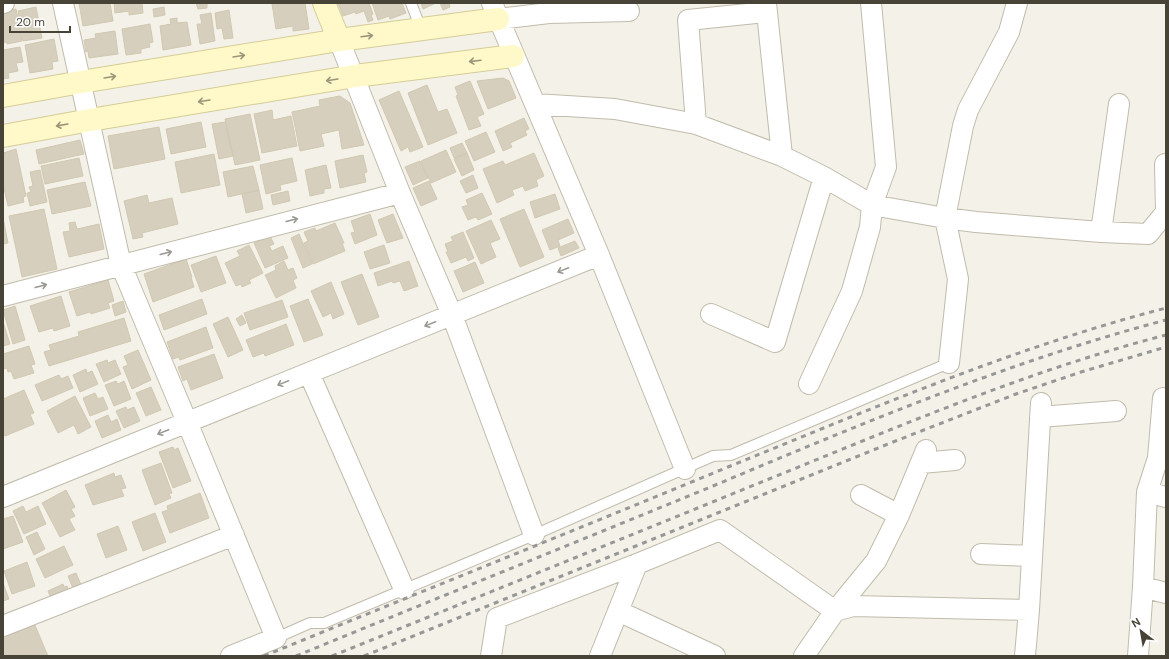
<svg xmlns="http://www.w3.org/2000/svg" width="1169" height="659" font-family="'DM Sans',sans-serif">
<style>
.building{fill:#d6cfbe;stroke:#d1c8b1}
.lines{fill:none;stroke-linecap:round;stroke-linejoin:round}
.lane-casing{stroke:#c0bbab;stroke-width:12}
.street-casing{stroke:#c0bbab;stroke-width:22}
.secondary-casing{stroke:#d5cc98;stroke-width:24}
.lane{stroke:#fff;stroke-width:10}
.street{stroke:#fff;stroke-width:20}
.secondary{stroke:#fff8c8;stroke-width:22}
.rail{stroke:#979797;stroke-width:3;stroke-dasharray:5 5;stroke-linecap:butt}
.oneway{stroke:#9a9478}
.oneway2{stroke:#9a9891}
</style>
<rect width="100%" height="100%" fill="#f4f2e8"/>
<path class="building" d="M79 3H110L113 21 83 26Z
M114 3H142L143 13 129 15V11L115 13Z
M196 3H210L207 4V8L198 9Z
M280 3H305L309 29 293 31V26L276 29 272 4Z
M338 3H369L373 14 371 15 373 20 368 22 364 11 356 14 355 12 343 16Z
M372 3H402L406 13 390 19 389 16 378 20Z
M421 3H436L423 9Z
M440 3H449L450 7 443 10Z
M36 7 42 38 23 41 18 11Z
M164 7 165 15 154 17 153 9Z
M16 9 22 41 7 44V42L3 43V11Z
M229 10 233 38 224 39 222 28 217 29 215 13Z
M211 13 215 41 200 44 197 24H202L200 15Z
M177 18V23L187 22 191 45 163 50 160 26 171 24 170 19Z
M150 24 153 42 149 43 150 47 141 49V53L126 55 122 29Z
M115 31 118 54 89 58 88 51 86 52 84 40 96 38 95 34Z
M54 39 58 61 52 62 53 69 30 73 25 45Z
M20 47 23 62 16 63 18 71 8 73 9 78 3 79V50Z
M503 78 509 81 516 98 488 109 477 81Z
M470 81 484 114 477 117 481 126 469 130 456 96 458 95 455 87Z
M427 85 438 112 447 109 457 133 428 145 408 93Z
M399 91 423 147 410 152 408 147 401 151 379 100Z
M340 96 350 103 364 145 342 149 339 130 321 134 324 146 300 151 292 112 320 106 319 100Z
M272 110 273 120 291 116 297 146 262 153 254 114Z
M250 114 260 160 235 165 225 119Z
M524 118 529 129 525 131 527 135 510 143 512 147 503 151 495 131Z
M201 122 206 147 171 154 166 129Z
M225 122 233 156 219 159 212 124Z
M159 127 165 159 114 169 108 136Z
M486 132 495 152 474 161 465 141Z
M80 140 84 154 39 164 36 150Z
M462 143 467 153 454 158 450 148Z
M16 149 26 196 23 197 24 202 8 206 3 184V153Z
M446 150 456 172 431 183 421 161Z
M467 153 474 170 462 176 454 159Z
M534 153 544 176 536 180 538 186 525 191 523 186 512 190 514 195 497 203 483 169 503 161 505 165Z
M214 154 220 185 181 193 175 162Z
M363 155 367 172 364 173 366 182 340 188 335 161Z
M79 158 83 176 45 184 41 166Z
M292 158 297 181 280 185 281 190 266 194 260 165Z
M420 161 428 178 413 185 405 167Z
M326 165 331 188 324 189V193L310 196 305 170Z
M253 166 259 190 228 197 223 172Z
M40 170 47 202 30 206 27 193 31 192 29 187 33 186 30 172Z
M473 175 478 188 466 193 460 181Z
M429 181 437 199 421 206 413 188Z
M85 182 91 206 52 214 47 190Z
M259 190 263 209 246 213 242 194Z
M288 191 290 201 273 205 271 195Z
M482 193 492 214 478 220 476 217 468 220 462 207 468 205 466 200Z
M555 194 560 209 535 218 530 202Z
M147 195 149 203 172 198 178 224 142 233 143 237 133 239 124 201Z
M44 209 57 269 22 277 9 216Z
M524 209 544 257 520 267 500 219Z
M370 214 377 235 355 244 351 233 355 232 351 221Z
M393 214 403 238 387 243 378 220Z
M3 218 8 243 3 244Z
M568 219 574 233 558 240 560 246 550 250 542 230Z
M491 220 500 239 490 243 496 257 481 264 466 231Z
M75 222 77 229 99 224 104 249 69 257 63 232 70 231 69 223Z
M335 223 344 243H342L345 251 313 264 304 243 308 241 304 232 315 228 316 231Z
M463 232 474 258 468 261 466 257 451 263 446 252H448L445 244 453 241 451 237Z
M299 234 312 264 303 268 291 238Z
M270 236 274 244 269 246 272 251 283 246 288 258 265 268 254 243Z
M575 241 579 248 561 256 558 248Z
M249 245 263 273 249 280 251 283 242 287 241 284 236 286 225 263 240 256 237 251Z
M384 245 390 263 370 269 364 252Z
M216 256 226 283 201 292 191 265Z
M186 259 192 277H191L194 287 153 302 144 274Z
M284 261 288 270 293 268 297 278 293 280 296 288 276 298 265 275 276 270 275 266Z
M409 261 418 286 404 291 400 281 393 283 392 281 378 286 374 273Z
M475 262 484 283 463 292 454 271Z
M362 274 379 317 358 325 341 282Z
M108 280 114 301 108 303 110 308 91 314 90 312 77 316 69 292Z
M331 282 344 314 333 319 331 313 323 317 311 291Z
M61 296 70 326 54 331 53 328 39 332 30 306Z
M202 299 207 314 164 330 159 315Z
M308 299 323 335 304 342 290 306Z
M282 300 288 317 250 330 244 313Z
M123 301 126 312 115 316 112 305Z
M15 306 25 340 13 344 3 310Z
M242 315 246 323 240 326 236 319Z
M228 317 243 350 228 357 213 324Z
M124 318 131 341 49 366 44 352 51 350 49 345 79 336 78 332Z
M3 322 10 344 3 346Z
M286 324 294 345 265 356 264 353 253 357 246 340Z
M206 327 213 348 180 360 179 357 173 359 167 342Z
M29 346 35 364 31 365 34 373 14 379 11 371 8 372 7 368 3 369V354Z
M138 350 151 380 132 389 123 367 128 365 124 356Z
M214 354 223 378 191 390 187 379 183 381 178 367Z
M107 360 108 363 115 360 121 374 104 382 96 364Z
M86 369 87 373 92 371 98 384 80 392 73 375Z
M59 375 61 379 68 376 73 388 42 401 35 385Z
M116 381 118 384 124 381 131 399 114 406 105 385Z
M151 387 161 410 146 416 136 393Z
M24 390 34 413 30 414 34 424 5 436 3 433V399Z
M95 393 98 399 103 397 108 409 90 416 83 398Z
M75 396 91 427 78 434 74 425 58 433 47 411Z
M126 407 127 410 134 407 140 421 124 428 116 411Z
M108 415 111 422 117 419 121 430 102 438 95 421Z
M173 447 174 450 178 448 191 481 173 488 159 452Z
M161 463 172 493 169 494 171 498 155 505 142 470Z
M114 473 115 477 121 475 126 488 121 489 124 496 93 505 85 485Z
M66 490 75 507 71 509 75 516 69 519 75 530 60 537 42 503Z
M200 493 209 518 170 533 162 512 168 510 167 506Z
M23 506 26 512 38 506 46 524 24 534 13 511Z
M155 513 166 542 143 551 132 522Z
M13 516 23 542 3 549V519Z
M118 526 127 550 106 558 97 534Z
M37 532 45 549 34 555 26 537Z
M64 546 73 565 45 578 36 559Z
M27 562 35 586 12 594 4 571Z
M76 573 82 587 74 591 68 576Z
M3 583 9 599 3 601Z
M63 584 64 587 67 586 69 592 52 600 48 591Z
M34 623 48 656H3V636Z"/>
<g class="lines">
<defs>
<path id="lane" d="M411 3 421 29
M276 638 310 623H324L534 535 713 456 731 455 949 363"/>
<path id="street" d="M3 3H4
M63 3 121 265 187 422 276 638 231 656
M492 3 599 255 685 469
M766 3 782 156
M498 19 549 13 629 11
M339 40 400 193 452 315 534 535
M535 104 615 109 696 124 782 156 824 177 872 205 945 218 976 222 1101 232 1148 234 1166 212
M696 124 688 20 767 12
M1165 164 1166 212
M1101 232 1119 104
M3 296 400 193
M711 314 775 342 824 177
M949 363 958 279 945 218 963 126 968 110 1009 32 1017 3
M309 373 404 589
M809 384 852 291 870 227 872 205 886 167 871 3
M1040 417 1116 411
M921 463 955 460
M1147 492 1166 497
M861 495 899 515
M3 497 599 255
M981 554 1032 556
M1143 587 1166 593
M618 611 715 656
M3 626 234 535
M491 656 497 618 637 564 720 530 835 611 853 606 1029 610
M600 656 637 564
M804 656 835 611 876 561 899 515 926 450
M1025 656 1029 610 1041 403
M1138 656 1143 587 1147 492 1158 458 1163 398 1166 399"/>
<path id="secondary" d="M324 3 339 40
M3 96 81 82 339 40 498 19
M3 136 90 120 355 76 513 56"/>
</defs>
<use href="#lane" class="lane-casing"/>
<use href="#street" class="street-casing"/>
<use href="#secondary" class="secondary-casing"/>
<use href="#lane" class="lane"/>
<use href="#street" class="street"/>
<use href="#secondary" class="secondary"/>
<path class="rail" d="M264 656C418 593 573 531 728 467 871 409 1015 347 1166 308
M296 656C435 599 574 543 713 486 861 424 1010 361 1166 320
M332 656C478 597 624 538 769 479 900 426 1030 370 1166 335
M364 656 893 442 1016 394 1081 372 1166 347"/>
</g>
<defs><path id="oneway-shaft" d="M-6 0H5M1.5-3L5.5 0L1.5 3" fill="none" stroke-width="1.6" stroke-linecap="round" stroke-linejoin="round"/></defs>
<g class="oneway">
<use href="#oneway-shaft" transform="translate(367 36) rotate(-7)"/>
<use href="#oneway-shaft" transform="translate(239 56) rotate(-9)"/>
<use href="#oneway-shaft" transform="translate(475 61) rotate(173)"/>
<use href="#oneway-shaft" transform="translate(110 77) rotate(-9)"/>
<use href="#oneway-shaft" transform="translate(332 80) rotate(171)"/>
<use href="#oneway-shaft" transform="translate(204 101) rotate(171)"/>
<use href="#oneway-shaft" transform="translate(62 125) rotate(170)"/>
</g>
<g class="oneway2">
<use href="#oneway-shaft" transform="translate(292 220) rotate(-14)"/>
<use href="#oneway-shaft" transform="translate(166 253) rotate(-14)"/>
<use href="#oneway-shaft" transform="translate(563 270) rotate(158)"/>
<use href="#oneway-shaft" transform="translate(41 286) rotate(-15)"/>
<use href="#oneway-shaft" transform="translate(430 324) rotate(158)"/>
<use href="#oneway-shaft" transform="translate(283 383) rotate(158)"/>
<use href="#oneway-shaft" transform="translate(163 432) rotate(158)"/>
</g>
<rect width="1169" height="659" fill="none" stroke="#484337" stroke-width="8"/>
<g transform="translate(1141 631) rotate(329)" stroke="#ffffff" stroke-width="3" paint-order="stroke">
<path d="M0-3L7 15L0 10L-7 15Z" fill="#484337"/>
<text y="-6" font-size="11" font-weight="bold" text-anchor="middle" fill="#484337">N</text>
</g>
<path d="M10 26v6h60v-6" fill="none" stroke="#484337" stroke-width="2"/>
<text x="16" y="26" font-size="12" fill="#484337" stroke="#ffffff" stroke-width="3" paint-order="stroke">20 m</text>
</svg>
